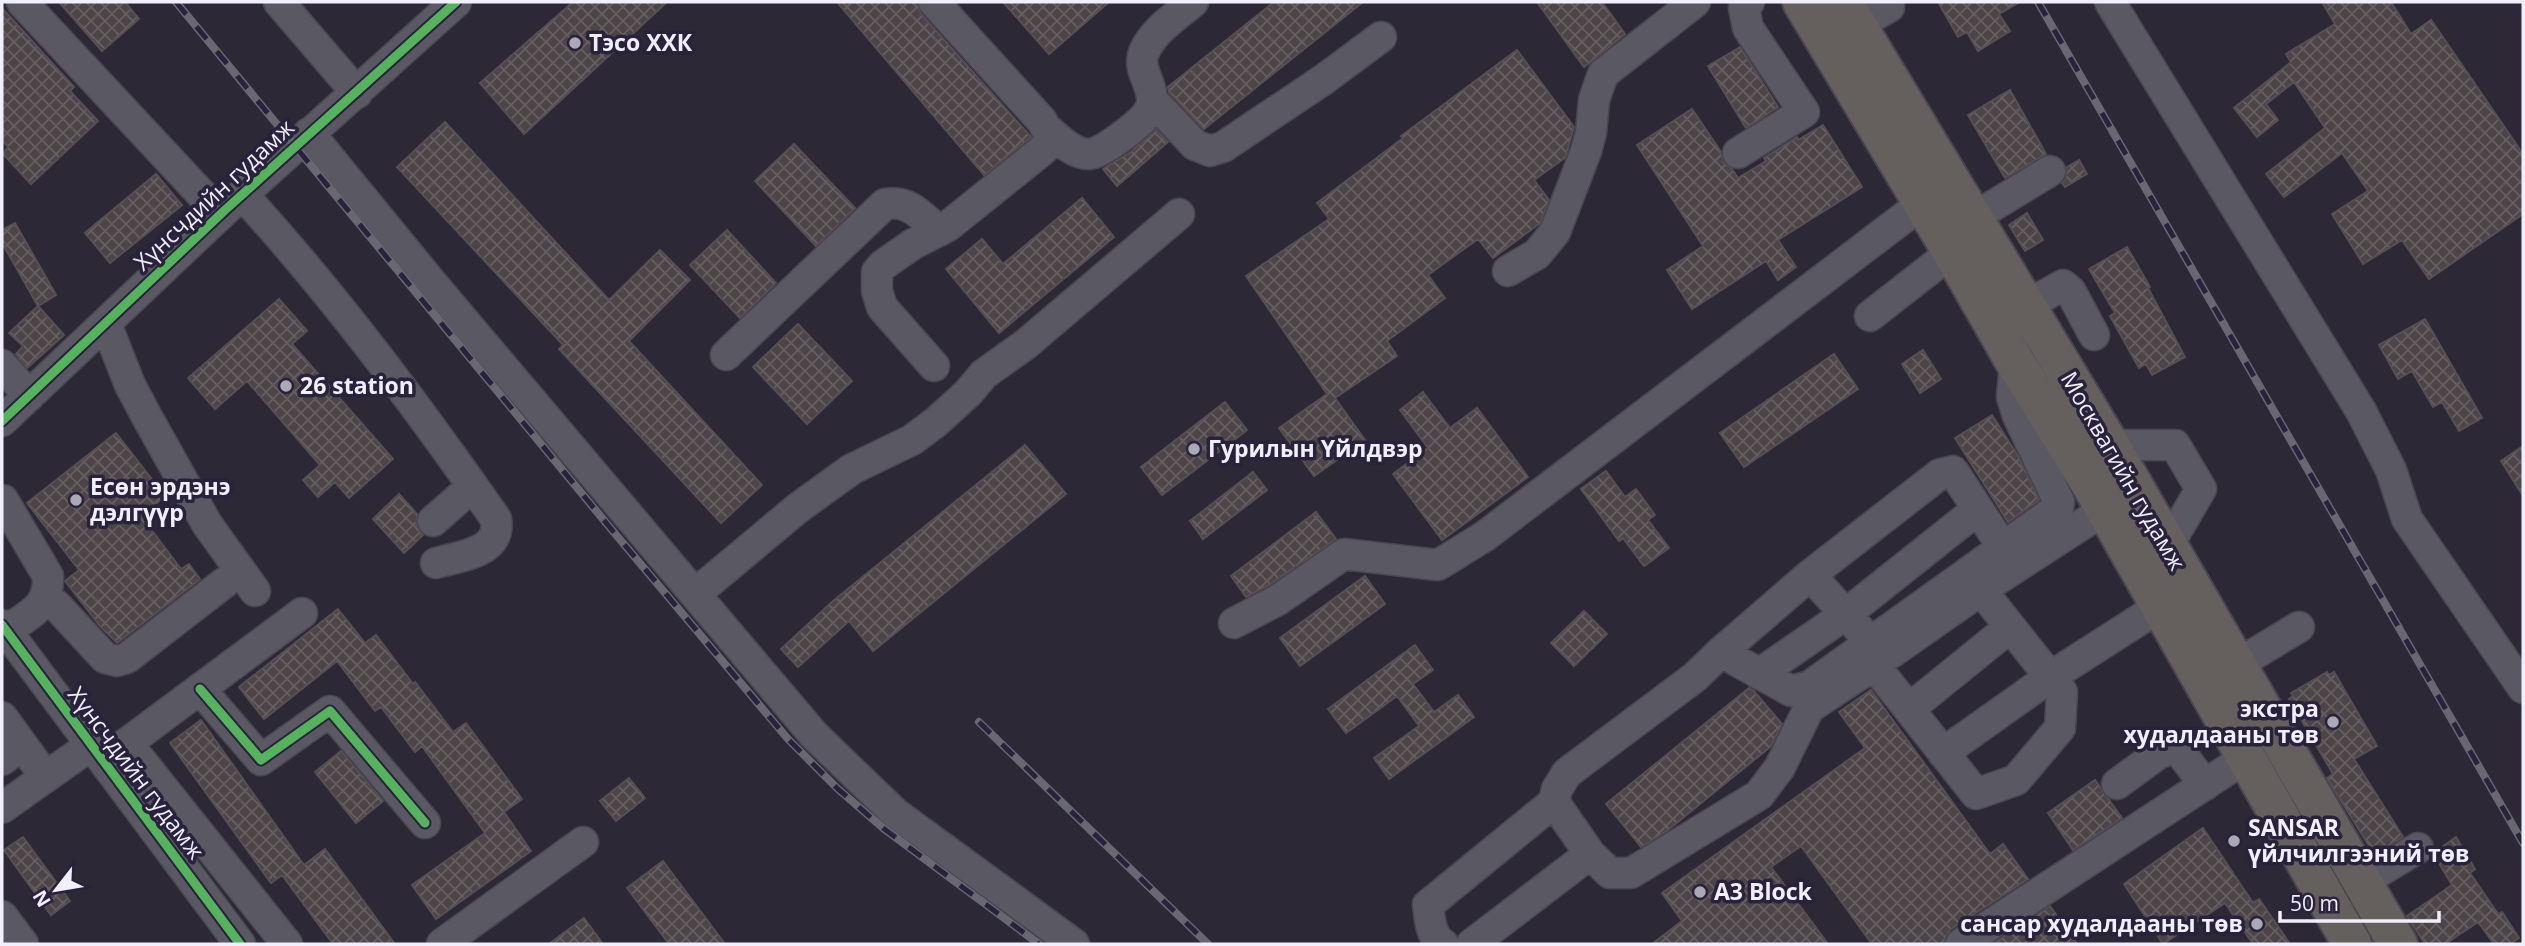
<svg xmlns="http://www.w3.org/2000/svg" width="2525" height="946" font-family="'Open Sans',sans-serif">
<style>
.building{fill:url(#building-cross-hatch);stroke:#564f53;stroke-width:2}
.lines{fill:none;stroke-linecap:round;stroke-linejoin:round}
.minor-casing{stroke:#494652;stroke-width:33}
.highway-casing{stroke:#494652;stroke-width:42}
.minor{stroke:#5a5863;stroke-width:30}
.highway{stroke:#655f5d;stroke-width:38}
.rail-casing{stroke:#696772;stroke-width:8}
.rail{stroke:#28223c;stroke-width:5;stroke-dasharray:16;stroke-linecap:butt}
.cycleway-casing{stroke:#28223c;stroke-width:13}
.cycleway{stroke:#56b35d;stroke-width:9}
.poi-dot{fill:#aca9b7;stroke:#28223c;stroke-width:2.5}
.labels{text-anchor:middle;stroke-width:7;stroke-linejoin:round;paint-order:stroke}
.poi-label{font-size:23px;font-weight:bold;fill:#f1effd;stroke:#28223c;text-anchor:start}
.street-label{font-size:23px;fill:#f1effd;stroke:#28223c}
</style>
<defs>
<pattern id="building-cross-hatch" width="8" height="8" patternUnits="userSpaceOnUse" patternTransform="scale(1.75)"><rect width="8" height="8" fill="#4c4446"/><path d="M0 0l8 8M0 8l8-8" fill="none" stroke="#665f62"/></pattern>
</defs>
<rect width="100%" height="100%" fill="#2c2836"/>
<path class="building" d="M59 2H125L139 19 102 51Z
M573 2H667L524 134 480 83Z
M837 2H917L921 14 1031 137 984 175Z
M1003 2H1109L1049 54Z
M1274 2H1363L1204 129 1169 92 1168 87Z
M1537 2H1602L1625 34 1584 67Z
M1938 2H2020L1999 14 2010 31 1978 51 1967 32 1958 37Z
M2322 2H2391L2411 34 2431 20 2523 154V214L2429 279 2402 240 2363 264 2332 214 2368 191 2342 153 2284 197 2266 174 2325 128 2294 82 2266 104 2278 120 2257 137 2234 108 2291 62 2286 54 2335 24Z
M2 8 74 87 70 91 98 121 31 184 3 154 8 147 2 140Z
M1740 47 1778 107 1746 128 1708 66Z
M1517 50 1574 127 1565 158 1534 180 1549 200 1540 223 1493 258 1478 239 1428 275 1445 298 1387 341 1397 356 1335 398 1365 440 1314 476 1279 428 1327 394 1246 276 1329 219 1317 203 1403 138 1401 136Z
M2010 90 2046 154 2005 178 1968 115Z
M1692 109 1721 152 1724 163 1732 169 1738 178 1766 161 1764 158 1797 137 1798 140 1823 125 1862 187 1778 240 1796 267 1778 280 1766 261 1692 309 1667 270 1703 246 1637 145Z
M445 122 609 300 660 250 690 280 629 341 762 485 721 523 559 349 563 345 397 167Z
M1156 130 1168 142 1117 186 1103 169 1131 152Z
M794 144 855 208 816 246 755 181Z
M2079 160 2087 174 2065 187 2062 183 2066 179 2067 167Z
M156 174 182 205 110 263 85 233Z
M1082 198 1114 237 999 333 946 269 982 239 1003 264Z
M2027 213 2043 240 2025 251 2009 225Z
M15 223 56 295 38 306 2 243V230Z
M727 230 776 283 740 318 690 265Z
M2127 247 2150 287 2148 288 2185 357 2152 375 2146 364 2139 368 2110 316 2115 313 2089 269Z
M279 299 307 331 292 344 393 459 349 498 335 482 318 497 303 480 320 465 247 381 215 409 188 378Z
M38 306 64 335 27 368 16 354 23 346 9 333Z
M2425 319 2482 418 2459 431 2442 402 2433 407 2412 371 2398 379 2379 345Z
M798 324 852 381 807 424 753 367Z
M1923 350 1941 379 1920 393 1902 364Z
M1834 354 1858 389 1744 467 1720 433Z
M1423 392 1450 428 1477 408 1528 477 1442 540 1393 474 1428 448 1400 410Z
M1225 402 1247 430 1162 495 1141 467Z
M1992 415 2018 456 2039 500 2008 522 1955 438Z
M116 433 165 496 141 516 181 569 189 564 200 579 117 643 100 626 65 581 79 570 27 503Z
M1025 445 1066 494 873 651 849 621 798 667 781 649 833 601Z
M2523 446V496L2501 461Z
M1606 471 1625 497 1636 489 1655 515 1648 520 1669 548 1644 566 1623 538 1619 541 1581 489Z
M1253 472 1267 490 1203 539 1190 521Z
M399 494 417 514 416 525 423 535 404 553 373 519Z
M1316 512 1336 539 1269 585 1246 597 1231 576Z
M1365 576 1385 604 1300 666 1280 638Z
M338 609 365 643 376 635 413 684 415 682 453 732 466 723 522 799 504 812 531 851 436 919 412 885 485 833 422 746 415 752 381 707 375 711 337 661 264 719 239 687Z
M1584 611 1607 634 1574 666 1551 643Z
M1415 645 1433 670 1413 684 1434 712 1458 695 1474 717 1389 779 1374 758 1419 726 1397 696 1346 733 1328 709Z
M2327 672 2329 675 2334 672 2377 746 2354 759 2403 837 2374 854 2327 778 2333 774 2289 699 2293 696 2291 693Z
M1749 688 1754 691 1782 724 1770 747 1668 830 1641 847 1606 804Z
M1871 690 1990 854 2003 844 2028 879 1951 929 1946 936 1944 944H1872L1801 846 1771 867 1828 944H1652L1682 921 1662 893 1865 748 1839 712Z
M201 720 304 865 325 849 395 944H333L282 875 271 883 170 743Z
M341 751 383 801 356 823 315 772Z
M629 778 645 798 616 821 600 801Z
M2095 780 2122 818 2073 850 2048 813Z
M2203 828 2253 903 2259 899 2290 944H2253L2225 903 2163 944 2124 884Z
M23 837 70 901 51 915 4 850Z
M2456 837 2475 869 2470 873 2498 914 2502 912 2519 938 2510 944H2494L2478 922 2445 944H2425L2407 916 2452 885 2434 855 2435 852Z
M663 861 725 944H669L627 888Z
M2050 906 2077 944H1993Z
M584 918 603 944H549Z"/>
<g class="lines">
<defs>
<path id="minor" d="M22 2 220 214
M279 2 357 93
M2110 2 2361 411 2391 470 2407 519 2523 688
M1857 25 1889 7V2
M1153 101 1195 145 1210 151 1223 147 1323 80 1381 37
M1048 130C1060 140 1074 155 1090 154 1101 154 1140 124 1147 114 1150 110 1153 104 1152 99 1152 83 1137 69 1144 52 1152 32 1177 15 1193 2
M309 133 431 282 814 735 895 813 1074 944
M1738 153 1804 112 1748 28 1744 8 1749 2
M242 194C335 296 417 406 496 519 502 553 460 556 436 563
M1973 218 2050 171
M1508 271 1537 254 1555 232 1586 151 1591 133 1594 100 1603 74 1695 2
M2026 306 2063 285 2071 292 2094 335
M1870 316 1952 252
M106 324 130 385 147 417 207 524 255 591
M726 355 885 204C909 199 922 217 939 231
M2 365 29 396
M934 366 882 307 877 291V272L883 265 913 244 948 226 1039 153 1049 144 1051 137 1042 121 934 2
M2 421 225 210 456 2
M2110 445H2175L2201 489 2167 547
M3 500 48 576C49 609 30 613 6 631
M433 521 473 486
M1810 575 1859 629
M695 594 798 508 852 469 912 440 936 422 968 393 984 374 1026 344 1179 214
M45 601 56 605 105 658 117 661 127 658 224 583
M1234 623 1278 600 1344 554 1438 565 1485 536 1923 203
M2 625 240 944
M1721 652 1810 575 1940 474 1953 471 2004 549
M1891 653 1981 590
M2236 665 2299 627
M1759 674 1846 614 1978 509
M200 689 261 760 330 711 425 823
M1909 709 2010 627
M2 717 45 776
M127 743 287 944
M1943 753 2050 677 2161 606
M111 755 302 613
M2 760 22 745
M2117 784 2158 754 2170 749 2181 753 2205 785
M1554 802 1590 854 1610 873H1631L1759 795 1780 767 1809 708 1874 665 1976 794 2016 780 2060 728 2062 692 1981 590 2106 509
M2 808 91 745
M2362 882 2418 848
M2 916 23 944
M442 944 583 842
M1443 944C1430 936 1430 919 1428 905L1554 802 1557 789 1567 773 1695 677 1721 652 1791 691 1810 686 2058 508 2059 502 2018 416 2012 397 2015 362
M1472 944 1590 854
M1961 944 2247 757"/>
<path id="highway" d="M1802 2 1952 252 2015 362 2093 488 2352 944
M1843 2 2110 445 2398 944"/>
</defs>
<use href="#minor" class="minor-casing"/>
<use href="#highway" class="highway-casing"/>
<use href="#minor" class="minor"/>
<use href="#highway" class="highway"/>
<defs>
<path id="rail" d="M176 2 612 530 788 739 838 789 883 828 1039 944
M2038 2 2523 843
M979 722 1208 944"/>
</defs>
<use href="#rail" class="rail-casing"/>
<use href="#rail" class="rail"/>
<defs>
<path id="cycleway" d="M2 421 225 210 456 2
M2 625 240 944
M200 689 261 760 330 711 425 823"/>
</defs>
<use href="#cycleway" class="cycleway-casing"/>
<use href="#cycleway" class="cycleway"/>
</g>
<g class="poi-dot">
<circle cx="575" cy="43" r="7"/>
<circle cx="286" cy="386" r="7"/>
<circle cx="1194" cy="449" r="7"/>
<circle cx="76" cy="500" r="7"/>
<circle cx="2333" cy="722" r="7"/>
<circle cx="2234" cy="841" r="7"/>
<circle cx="1700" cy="892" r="7"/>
<circle cx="2257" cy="924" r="7"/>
</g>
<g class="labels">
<g class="poi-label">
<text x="589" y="51">Тэсо ХХК</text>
<text x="300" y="394">26 station</text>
<text x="1208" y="457">Гурилын Үйлдвэр</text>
<text x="90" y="495">Есөн эрдэнэ<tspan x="90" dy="26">дэлгүүр</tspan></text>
<text x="2319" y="717" text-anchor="end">экстра<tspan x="2319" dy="26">худалдааны төв</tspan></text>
<text x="2248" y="836">SANSAR<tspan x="2248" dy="26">үйлчилгээний төв</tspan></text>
<text x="1714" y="900">A3 Block</text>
<text x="2243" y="932" text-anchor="end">сансар худалдааны төв</text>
</g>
<g class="street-label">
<text transform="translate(214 195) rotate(-43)" y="8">Хүнсчдийн гудамж</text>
<text transform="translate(2123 471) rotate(60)" y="8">Москвагийн гудамж</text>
<text transform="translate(136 773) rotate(53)" y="8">Хүнсчдийн гудамж</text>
</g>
</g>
<rect width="2525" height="946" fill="none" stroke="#f1effd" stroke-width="7"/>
<g transform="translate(56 890) rotate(239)" stroke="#28223c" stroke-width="5" paint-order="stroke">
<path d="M0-5L12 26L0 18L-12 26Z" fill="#f1effd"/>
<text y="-10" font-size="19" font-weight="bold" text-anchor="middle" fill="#f1effd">N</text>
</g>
<path d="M2280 911v10h159v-10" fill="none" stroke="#f1effd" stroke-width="3.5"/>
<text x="2290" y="911" font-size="21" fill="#f1effd" stroke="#28223c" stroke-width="5" paint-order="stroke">50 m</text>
</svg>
